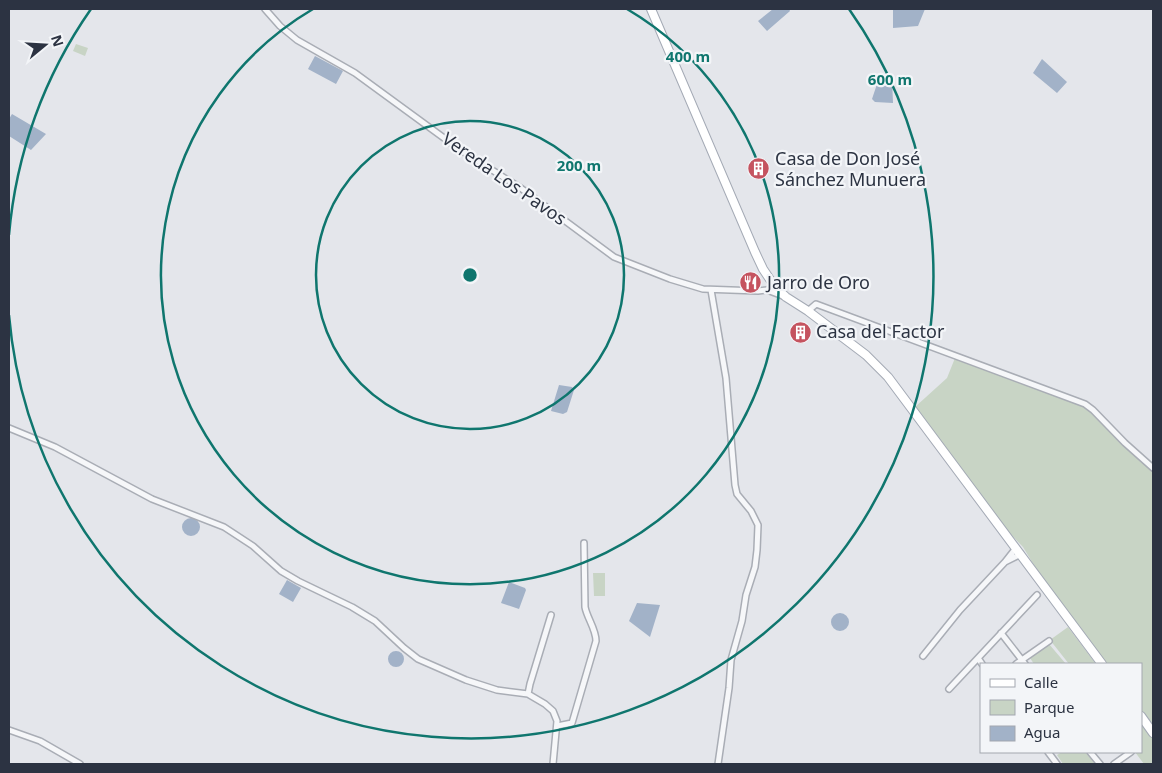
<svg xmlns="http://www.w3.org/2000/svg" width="1162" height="773" font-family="'Noto Sans',sans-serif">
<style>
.green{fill:#c8d4c5}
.water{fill:#a2b2c8}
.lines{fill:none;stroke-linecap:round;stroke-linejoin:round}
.street-casing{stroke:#a9adb5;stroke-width:8}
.primary-casing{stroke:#a4aab5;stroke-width:10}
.street{stroke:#f6f7f9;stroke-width:5}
.primary{stroke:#fff;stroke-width:8}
.ring{fill:none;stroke:#0f766e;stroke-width:2.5}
.labels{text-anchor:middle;stroke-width:4.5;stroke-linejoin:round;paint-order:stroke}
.poi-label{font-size:18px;fill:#2c3342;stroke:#f3f5f8;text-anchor:start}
.street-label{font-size:18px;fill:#2c3342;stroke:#f3f5f8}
.centre{fill:#0f766e;stroke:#f3f5f8;stroke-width:2.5}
.ring-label{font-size:15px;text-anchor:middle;font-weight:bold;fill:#0f766e;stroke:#f3f5f8;stroke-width:4.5;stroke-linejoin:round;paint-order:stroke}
</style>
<rect width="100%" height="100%" fill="#e4e6eb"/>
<path class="green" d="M76 44 88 48 85 56 73 51Z
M955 358 1084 406C1095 414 1103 425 1112 434 1125 447 1139 459 1153 471V725L1152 726 1141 711V664H1106L1040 575 1023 547 1004 527 915 407 947 378Z
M593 573H605V596H594Z
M1068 627 1096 664H1069L1050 640Z
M1049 644 1066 664H1034L1030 658Z
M1141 722 1153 739V764H1144L1135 752H1141Z
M1062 752H1085L1095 764H1063L1057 755Z"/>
<path class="water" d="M773 9H789L790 11 767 31 758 21Z
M893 9H925L918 26 893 28Z
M315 56 343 71 336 84 308 69Z
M1042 59 1067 82 1057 93 1033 73Z
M883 75 892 78 893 103 875 102 872 99 879 78Z
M12 114 46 134 31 150 9 136V119Z
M559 385 572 387 574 390 567 412 563 414 551 411Z
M182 527a9 9 0 1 1 18 0a9 9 0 1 1-18 0Z
M287 580 301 588 293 602 279 594Z
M509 582 525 588 526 590 519 609 501 603Z
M637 603 660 605 650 637 629 621Z
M831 622a9 9 0 1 1 18 0a9 9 0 1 1-18 0Z
M388 659a8 8 0 1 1 16 0a8 8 0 1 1-16 0Z"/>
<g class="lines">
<defs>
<path id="street" d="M265 9 280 26 297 40 355 73 459 149 522 189 614 257 670 279 703 289 758 291 767 290 775 287
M711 290 726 378 735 485 737 494 751 511 758 525 757 550 755 567 746 595 742 621 731 660 729 688 718 764
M767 290 783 296
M808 311 816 304 1085 404 1093 410 1125 443 1153 468
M9 428 55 447 152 499 224 527 253 546 281 571 298 581 352 607 375 621 404 648 418 659 466 680 497 690 528 694 545 704 553 711 557 721 553 764
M1016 548 1005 562 1021 554
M1001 633 1025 664
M923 656 960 610 1005 562
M978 658 982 664
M1016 664 1049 641
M949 689 1037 595
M528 694 530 684 551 615
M557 726 572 723 596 641C596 629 587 618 585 607L584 543
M9 730 40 741 80 764
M1048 752 1057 764
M1090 752 1100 764
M1114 764 1131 752"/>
<path id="primary" d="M651 9 755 252 763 269 775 287 786 297 808 311 866 355 888 377 1102 664
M1141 716 1153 733"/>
</defs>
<use href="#street" class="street-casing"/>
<use href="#primary" class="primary-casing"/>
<use href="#street" class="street"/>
<use href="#primary" class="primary"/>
</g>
<g class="ring">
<circle cx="470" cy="275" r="154"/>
<path d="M627 9A309 309 0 1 1 313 9"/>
<path d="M9 235A463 463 0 0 1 91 9M849 9A463 463 0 1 1 9 315"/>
</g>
<defs>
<symbol id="building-disc" viewBox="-11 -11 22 22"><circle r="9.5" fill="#c5535f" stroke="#f3f5f8"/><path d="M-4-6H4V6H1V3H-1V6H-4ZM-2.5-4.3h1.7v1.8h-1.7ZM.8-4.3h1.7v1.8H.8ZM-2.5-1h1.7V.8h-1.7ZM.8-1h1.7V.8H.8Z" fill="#fff"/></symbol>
<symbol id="restaurant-disc" viewBox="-11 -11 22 22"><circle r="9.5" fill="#c5535f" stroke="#f3f5f8"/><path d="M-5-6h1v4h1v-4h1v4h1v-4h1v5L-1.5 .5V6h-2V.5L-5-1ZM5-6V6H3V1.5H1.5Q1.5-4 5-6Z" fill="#fff"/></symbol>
</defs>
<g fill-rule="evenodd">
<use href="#building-disc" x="746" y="156" width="25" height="25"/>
<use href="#restaurant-disc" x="738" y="270" width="25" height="25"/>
<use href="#building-disc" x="788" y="320" width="25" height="25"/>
</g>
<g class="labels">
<g class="poi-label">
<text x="775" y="165">Casa de Don José<tspan x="775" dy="21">Sánchez Munuera</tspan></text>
<text x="767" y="289">Jarro de Oro</text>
<text x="816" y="338">Casa del Factor</text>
</g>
<g class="street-label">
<text transform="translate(504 179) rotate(35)" y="6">Vereda Los Pavos</text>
</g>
</g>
<circle cx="470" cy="275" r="8" class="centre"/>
<g class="ring-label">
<text x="688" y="62">400 m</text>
<text x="890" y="85">600 m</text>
<text x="579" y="171">200 m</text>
</g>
<rect width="1162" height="773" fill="none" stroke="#2c3342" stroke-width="20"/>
<rect x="980" y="663" width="162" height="90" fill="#f3f5f8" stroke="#a3a7af"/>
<rect x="990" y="679" width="25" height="8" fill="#ffffff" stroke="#a3a7af"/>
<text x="1024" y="688" font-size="15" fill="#2c3342">Calle</text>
<rect x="990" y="700" width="25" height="15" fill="#c8d4c5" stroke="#a3a7af"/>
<text x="1024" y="713" font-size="15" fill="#2c3342">Parque</text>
<rect x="990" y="726" width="25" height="15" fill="#a2b2c8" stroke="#a3a7af"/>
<text x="1024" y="738" font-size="15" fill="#2c3342">Agua</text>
<g transform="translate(45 45) rotate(72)" stroke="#f3f5f8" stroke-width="4" paint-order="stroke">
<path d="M0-4L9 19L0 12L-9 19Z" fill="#2c3342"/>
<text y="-8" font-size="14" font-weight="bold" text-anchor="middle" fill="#2c3342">N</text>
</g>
</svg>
